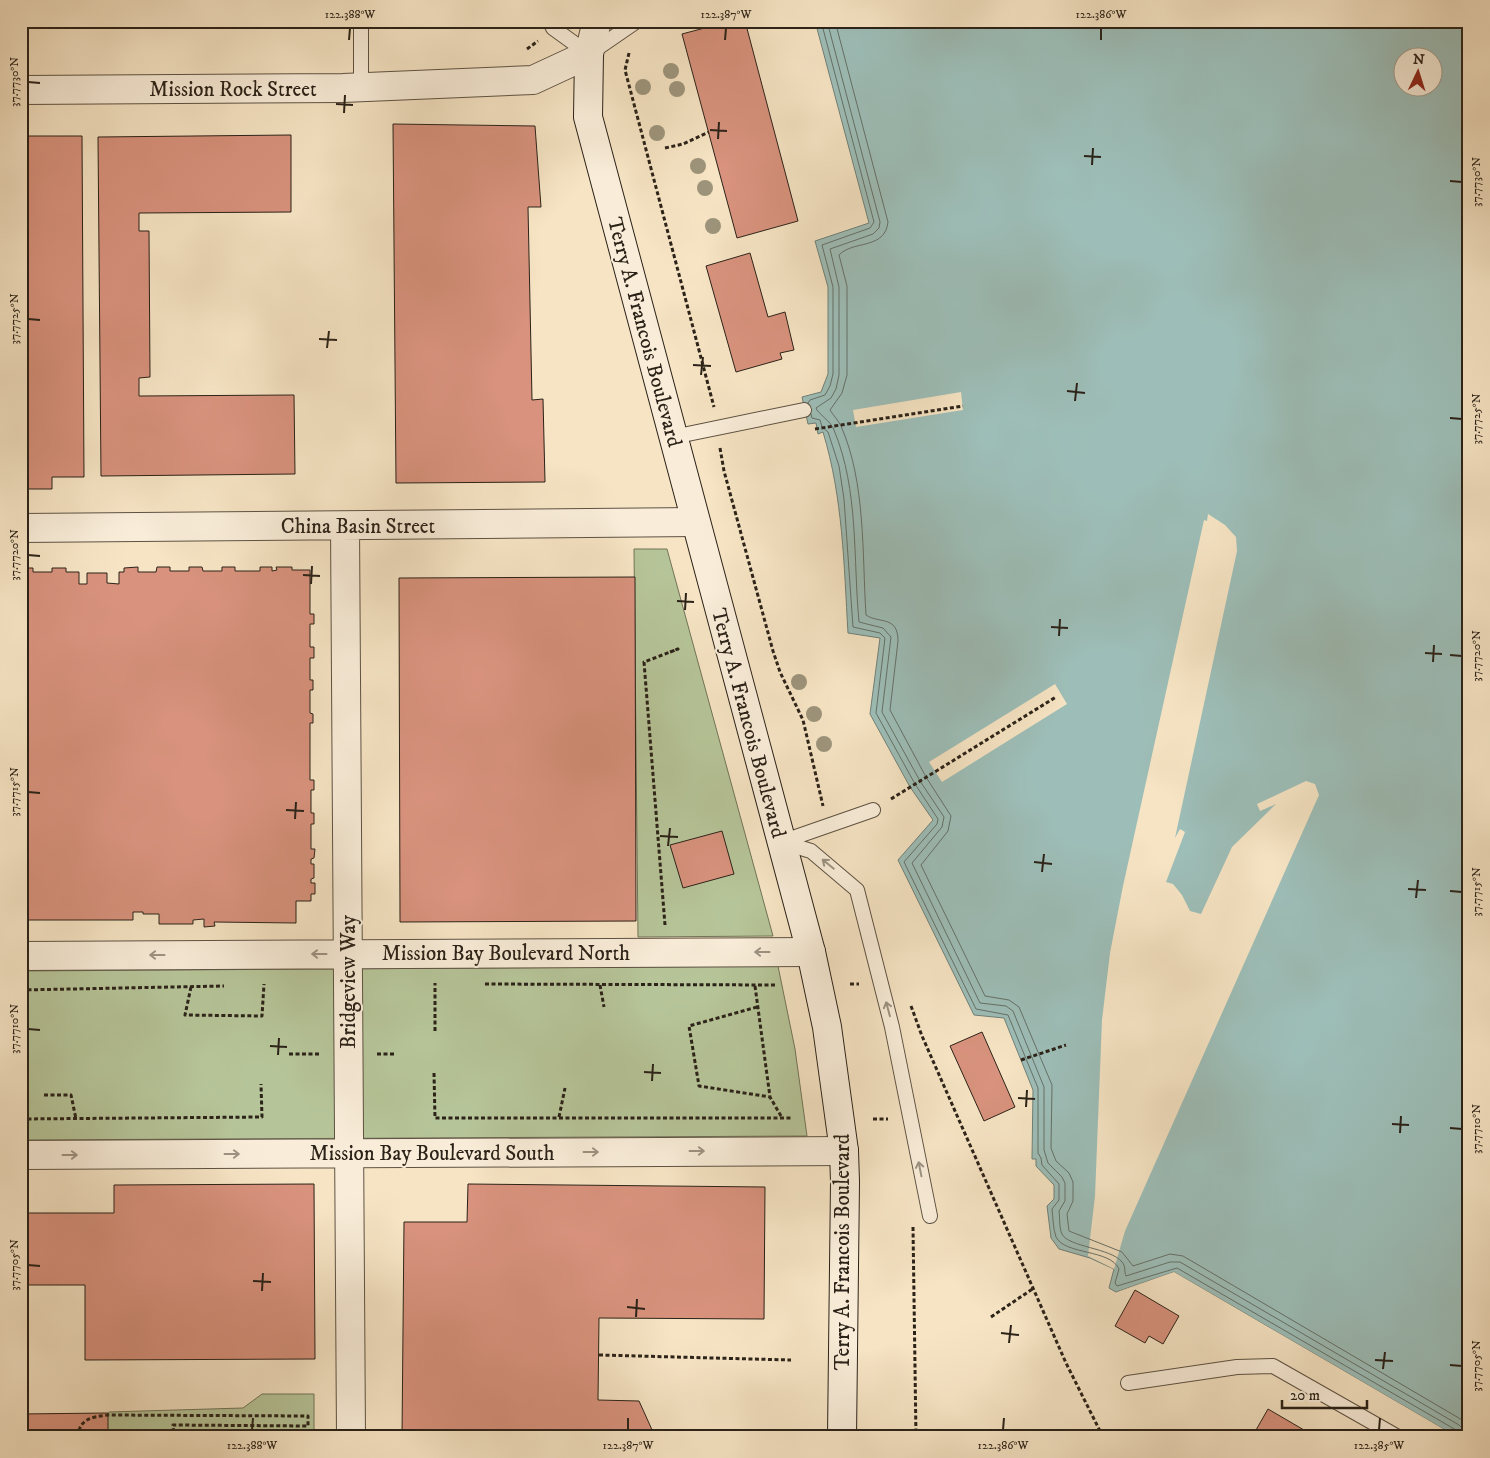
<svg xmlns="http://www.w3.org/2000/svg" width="1490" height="1458" font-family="'IM FELL DW Pica',serif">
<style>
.green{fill:#b6c599;stroke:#707458}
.water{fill:#9dbeb8;stroke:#6f8078;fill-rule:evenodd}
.pier{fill:#f6e4c4}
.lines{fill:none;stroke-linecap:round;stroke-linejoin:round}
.shore{stroke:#647068;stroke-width:1}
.building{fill:#d8927d;stroke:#2b2218}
.lane-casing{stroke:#5e5243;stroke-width:16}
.street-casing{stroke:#5e5243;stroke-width:30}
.secondary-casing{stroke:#2b2218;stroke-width:30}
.path{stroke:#2b2218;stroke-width:3;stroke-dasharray:4 2.5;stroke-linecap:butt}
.lane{stroke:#f9edd9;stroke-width:14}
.street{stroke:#f9edd9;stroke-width:28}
.secondary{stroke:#f9edd9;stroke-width:28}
.tree{fill:#9d947b}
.oneway{stroke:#9c9282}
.ticks{fill:none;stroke:#2b2218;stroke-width:2}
.labels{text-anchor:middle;stroke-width:4;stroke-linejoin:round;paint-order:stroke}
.street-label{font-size:21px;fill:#2b2218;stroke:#f9edd9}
.neatline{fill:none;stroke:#2b2218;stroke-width:2}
.ticks-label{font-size:12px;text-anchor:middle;fill:#2b2218}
</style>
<rect width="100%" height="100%" fill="#f6e4c4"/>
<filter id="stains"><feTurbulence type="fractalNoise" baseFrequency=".004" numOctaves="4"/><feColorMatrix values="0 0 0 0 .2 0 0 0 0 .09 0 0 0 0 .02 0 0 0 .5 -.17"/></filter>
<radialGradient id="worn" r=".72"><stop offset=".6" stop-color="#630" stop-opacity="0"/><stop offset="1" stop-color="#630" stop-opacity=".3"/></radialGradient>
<path class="green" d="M634 549H667L773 936 638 937Z
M778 966 795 1049 807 1136 21 1140V971Z
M262 1394H314V1437H48V1414H108L109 1412 243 1408Z"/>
<path class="water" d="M815 21H1469V1437H1457L1174 1272 1116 1292 1109 1288 1114 1269 1090 1258 1059 1249 1051 1238 1047 1206 1054 1199V1185L1036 1166V1159H1032L1033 1090 1004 1018 974 1015 898 860 933 820 910 787 870 714 880 638 848 633C844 565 843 498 823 432L818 434 816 423 808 424 802 397 821 392 828 374V287L815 241 869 223ZM1402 58H1432V88H1402Z"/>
<path class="pier" d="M961 392 963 410 856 427 853 410Z
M1208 514 1225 525 1236 537 1237 551 1175 838 1180 829 1185 832 1166 882 1173 884 1182 895 1190 911 1201 914 1232 847 1276 804 1260 811 1257 804 1306 781 1315 784 1319 795 1125 1231 1114 1269 1088 1256 1095 1196 1102 1020 1110 953 1123 886 1204 520 1207 521Z
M1055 684 1067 704 942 782 929 762Z
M1174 1272 1457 1437H1452L1174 1275 1114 1293Z"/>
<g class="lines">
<path class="shore" d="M827 21 880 222 879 228 873 234 830 249 839 287V375L836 389 831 398 816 408C817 413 831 421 834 430 859 490 853 559 859 622L883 628 891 637 882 712 920 781 944 817 942 827 912 863 980 1003 1006 1006 1013 1011 1044 1087V1150L1048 1163 1062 1177 1065 1183V1201L1059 1211C1060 1218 1059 1228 1062 1234 1068 1247 1111 1248 1122 1262 1126 1266 1124 1272 1126 1276L1170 1262H1180L1459 1425 1463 1429 1465 1437
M835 21 888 222C885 250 853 240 839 255L847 286V375L842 393 830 410C833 415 838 420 841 426 866 483 862 554 866 615 879 624 898 615 898 641L890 710 926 777 951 816 948 831 921 865 985 996 1009 1000 1019 1007 1052 1085 1051 1148 1056 1161 1069 1173 1073 1182V1201L1067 1214 1069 1231 1122 1252 1133 1266 1170 1254 1183 1256 1469 1424
M808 403 810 400 825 395 830 386 833 374V287L822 245 870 228 874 222 821 21
M811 414 812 418 820 420 822 427 828 432 839 466 844 499 853 627 880 633 885 638 876 713 915 784 938 819 937 824 904 862 976 1009 1008 1015 1038 1088V1153L1041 1158 1042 1165 1059 1184V1200L1052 1209C1053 1217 1053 1229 1056 1237 1065 1255 1110 1249 1119 1269L1115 1283 1117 1286 1177 1268 1456 1430 1459 1437"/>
</g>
<path class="building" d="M731 21H745L798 221 737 238 682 34Z
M393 124 535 126 541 207H528L532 400 543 399 545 482 396 483Z
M291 135V212L139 213V231H149L150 377 139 378V396L294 395 295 474 101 476 98 137Z
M21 136H82L84 477H52V489H21Z
M750 253 768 317 785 312 794 350 780 353 782 359 736 372 706 266Z
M138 567V572H156L157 567H170V571H189V567H202L203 571H222V567H235V571H260V567H272V571L277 570 276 567H292V570H310V614H314V624H310V647H314V658H310V680H313V690H310V713L313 714V723H310V780H314V790H311V813H314V824H311V849H315L314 858 311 859V864H314V878L311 879V883H315V894H311V901H296V923L214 922 215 926 204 927V919L193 920V924H159V914H143V912H133V920H21V568H33V572H52V568H66V572H79V584H87V573H107V583L119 584V572H124V568Z
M635 577 636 921 400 922 399 578Z
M722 831 734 874 683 888 670 845Z
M982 1032 1015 1107 984 1121 950 1046Z
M314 1184 315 1359 85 1360V1285H25L26 1359H21V1213H114V1185Z
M468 1184 765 1187 764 1319 599 1318 598 1400 639 1401 653 1432V1437H402L404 1222H467Z
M1135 1290 1179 1316 1163 1344 1149 1336 1145 1343 1115 1326Z
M1268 1409 1316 1437H1252Z
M108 1413V1437H21V1414Z"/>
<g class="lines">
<defs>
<path id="lane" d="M361 21V87
M550 21 553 28 589 54 637 21
M673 437 804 410
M781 842 811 851 857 890 892 1027 930 1216
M781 842 873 810
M1128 1383 1237 1367 1273 1366 1398 1437"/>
<path id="street" d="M21 90 343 88 533 80 589 54 597 21
M345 526 351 1437
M21 528 695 522
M21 956 811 952
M21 1155 844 1151"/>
<path id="secondary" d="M589 54 588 117 811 952 827 1027 844 1151 845 1182 842 1437"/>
</defs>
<use href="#lane" class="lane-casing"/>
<use href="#street" class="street-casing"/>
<use href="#secondary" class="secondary-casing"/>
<path class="path" d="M527 49 538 41
M629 53 625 70 714 407
M665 148 683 144 709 132
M815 429 963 406
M720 448 724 471 773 651 780 672 803 720 823 806
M891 799 1056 697
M665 925 644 662 678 649 670 652
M485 984 777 985
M850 984H859
M600 985 604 1007
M755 986 770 1097 781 1116
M191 987 185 1015 262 1016 264 984
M21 990 224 986
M911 1006 922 1036 1066 1363 1103 1437
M757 1007 689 1026 699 1086 770 1097
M435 1031V983
M289 1054H321
M377 1054H396
M1021 1060 1066 1045
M434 1073 435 1118H793
M44 1095H71L76 1119
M559 1117 565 1088
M21 1119 262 1117 261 1084
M873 1119H888
M913 1227 916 1437
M991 1317 1034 1288
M599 1355 791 1360
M78 1437C79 1418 93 1417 108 1415L308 1416V1426L173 1425 174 1437"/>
<use href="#lane" class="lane"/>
<use href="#street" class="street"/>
<use href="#secondary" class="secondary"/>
</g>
<g class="tree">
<circle cx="671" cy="71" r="8"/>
<circle cx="643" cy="87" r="8"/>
<circle cx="677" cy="89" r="8"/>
<circle cx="657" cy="133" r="8"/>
<circle cx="698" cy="166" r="8"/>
<circle cx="705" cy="188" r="8"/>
<circle cx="713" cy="226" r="8"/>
<circle cx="799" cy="682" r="8"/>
<circle cx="814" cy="714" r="8"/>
<circle cx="824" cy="744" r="8"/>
</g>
<defs><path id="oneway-shaft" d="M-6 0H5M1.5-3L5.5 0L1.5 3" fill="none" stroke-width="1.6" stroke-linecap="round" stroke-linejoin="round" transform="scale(1.25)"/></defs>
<g class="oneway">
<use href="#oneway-shaft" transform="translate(828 864) rotate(-141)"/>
<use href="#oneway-shaft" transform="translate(762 952) rotate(180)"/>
<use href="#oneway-shaft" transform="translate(319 954) rotate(180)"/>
<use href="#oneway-shaft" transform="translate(157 955) rotate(180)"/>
<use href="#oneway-shaft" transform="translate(888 1009) rotate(-105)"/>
<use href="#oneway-shaft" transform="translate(697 1151)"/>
<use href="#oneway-shaft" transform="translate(591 1152)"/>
<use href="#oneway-shaft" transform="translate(232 1154)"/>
<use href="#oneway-shaft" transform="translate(70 1155)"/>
<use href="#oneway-shaft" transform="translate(920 1169) rotate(-101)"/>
</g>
<path class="ticks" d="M349 40 350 28M725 40 726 28M1101 40V28M28 82 40 83M336 104 353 105M344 113 345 95M710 130 727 131M718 139 719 122M1084 156 1101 157M1092 165 1093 148M1450 181 1462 182M28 319 40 320M319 339 337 340M327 348 329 331M693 365 711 366M701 375 703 357M1067 391 1085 393M1075 401 1077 383M1450 418 1462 419M28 555 40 556M303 575 320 576M311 584 312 566M677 601 694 602M685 610 686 593M1051 627 1068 628M1059 636 1060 619M1425 653 1442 654M1450 655 1462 656M1433 662 1434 645M28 792 40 793M286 810 304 811M295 819 296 802M660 836 678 837M668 846 670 828M1034 862 1052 864M1042 872 1044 854M1408 889 1426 890M1450 891 1462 892M1416 898 1418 880M28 1029 40 1030M270 1046 287 1047M278 1055 279 1038M644 1072 661 1073M652 1081 653 1064M1018 1098 1035 1099M1026 1107 1027 1090M1392 1124 1409 1125M1450 1128 1462 1129M1400 1133 1401 1116M28 1265 40 1266M253 1281 271 1282M262 1291 263 1273M627 1307 645 1309M636 1317 637 1299M1001 1333 1019 1335M1009 1343 1011 1325M1375 1360 1393 1361M1450 1365 1462 1366M1383 1369 1385 1352M252 1430 253 1418M628 1430V1418M1003 1430 1004 1418M1379 1430 1380 1418"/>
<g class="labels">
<g class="street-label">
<text x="233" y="96">Mission Rock Street</text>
<text transform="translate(645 332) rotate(75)" y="7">Terry A. Francois Boulevard</text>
<text x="358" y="533">China Basin Street</text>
<text transform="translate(749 723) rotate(75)" y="7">Terry A. Francois Boulevard</text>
<text x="506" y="960">Mission Bay Boulevard North</text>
<text transform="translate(348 982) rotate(-90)" y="7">Bridgeview Way</text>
<text x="432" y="1160">Mission Bay Boulevard South</text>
<text transform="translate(842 1252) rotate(-90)" y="7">Terry A. Francois Boulevard</text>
</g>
</g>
<rect width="1490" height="1458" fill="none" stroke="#f6e4c4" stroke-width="55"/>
<g transform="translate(1418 72) rotate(4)"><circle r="24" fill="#f9edd9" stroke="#a79c8c"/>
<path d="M0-4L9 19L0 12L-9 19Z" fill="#8f2418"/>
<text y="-8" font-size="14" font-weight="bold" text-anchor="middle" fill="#2b2218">N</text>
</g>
<path d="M1282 1400v8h85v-8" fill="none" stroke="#2b2218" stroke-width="2.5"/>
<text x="1290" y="1400" font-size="15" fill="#2b2218" stroke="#f9edd9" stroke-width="4" paint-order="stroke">20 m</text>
<rect x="28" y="28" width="1434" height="1402" class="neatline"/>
<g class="ticks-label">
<text x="350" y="18">122.388°W</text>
<text x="726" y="18">122.387°W</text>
<text x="1101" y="18">122.386°W</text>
<text transform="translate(14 82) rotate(-90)" y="4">37.7730°N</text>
<text transform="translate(1476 182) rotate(-90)" y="4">37.7730°N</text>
<text transform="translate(14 319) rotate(-90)" y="4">37.7725°N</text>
<text transform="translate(1476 419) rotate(-90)" y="4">37.7725°N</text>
<text transform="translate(14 555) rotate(-90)" y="4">37.7720°N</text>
<text transform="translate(1476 656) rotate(-90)" y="4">37.7720°N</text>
<text transform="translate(14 792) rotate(-90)" y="4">37.7715°N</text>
<text transform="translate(1476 892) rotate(-90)" y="4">37.7715°N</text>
<text transform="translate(14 1029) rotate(-90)" y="4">37.7710°N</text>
<text transform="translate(1476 1129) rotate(-90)" y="4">37.7710°N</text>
<text transform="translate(14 1265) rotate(-90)" y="4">37.7705°N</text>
<text transform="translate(1476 1366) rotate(-90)" y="4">37.7705°N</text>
<text x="252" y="1449">122.388°W</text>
<text x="628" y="1449">122.387°W</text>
<text x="1003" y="1449">122.386°W</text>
<text x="1379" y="1449">122.385°W</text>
</g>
<rect width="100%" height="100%" filter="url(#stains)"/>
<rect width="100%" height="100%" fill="url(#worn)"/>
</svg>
